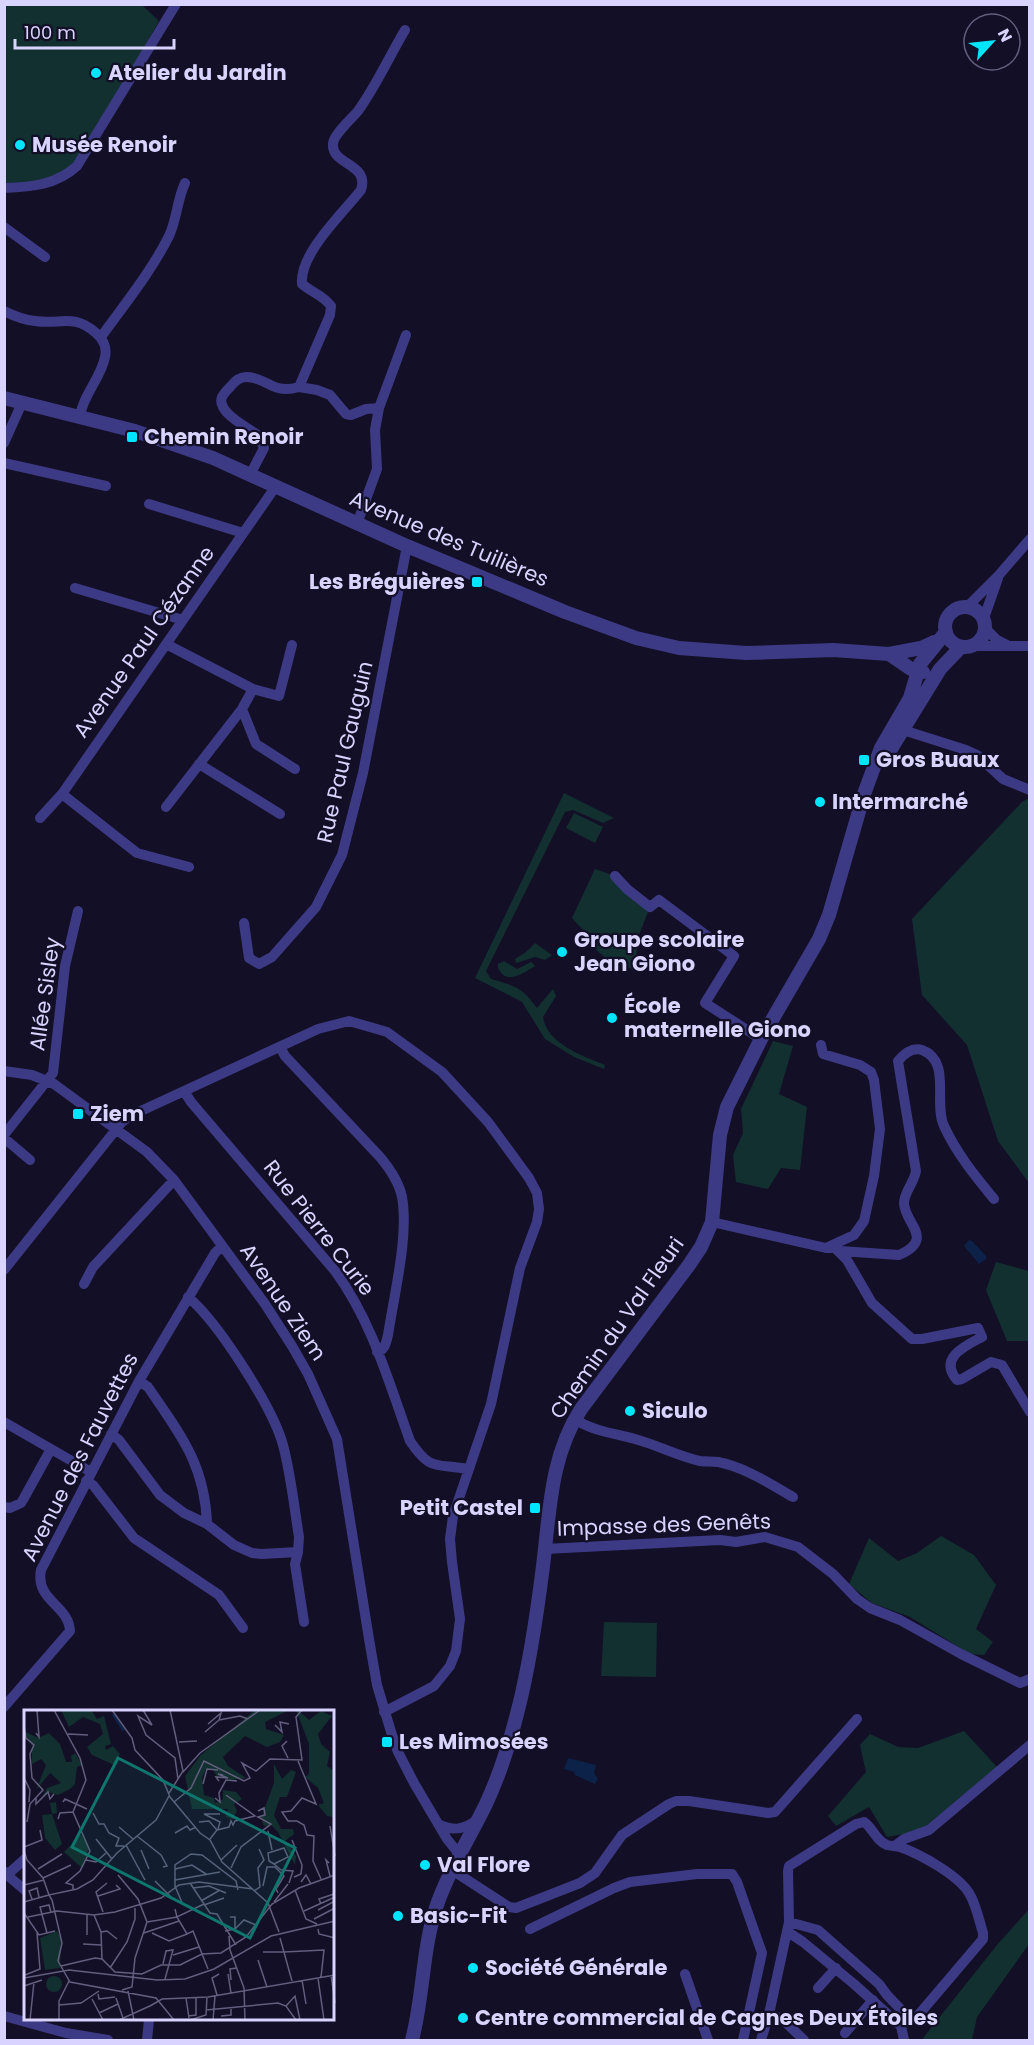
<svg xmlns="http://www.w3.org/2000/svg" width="1034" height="2045" font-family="Poppins,sans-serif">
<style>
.green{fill:#12302f}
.water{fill:#0c2248}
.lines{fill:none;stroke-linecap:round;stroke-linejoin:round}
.minor{stroke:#3d3a85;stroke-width:10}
.tertiary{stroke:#3d3a85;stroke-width:14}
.poi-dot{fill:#00e5ff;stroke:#130f26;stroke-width:2}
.labels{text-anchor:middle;stroke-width:4.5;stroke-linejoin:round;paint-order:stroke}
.poi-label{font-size:21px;font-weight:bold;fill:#d9d4ff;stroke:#130f26;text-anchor:start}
.street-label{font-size:21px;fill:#d9d4ff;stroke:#130f26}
.inset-river{fill:none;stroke:#0c2248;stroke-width:3}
.inset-road{fill:none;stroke:#625e7d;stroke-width:1.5}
.view{fill:#0f766e;fill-opacity:0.15;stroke:#0f766e;stroke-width:3}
.inset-edge{fill:none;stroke:#d9d4ff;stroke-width:3}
</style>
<rect width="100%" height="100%" fill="#130f26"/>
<path class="green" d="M4 5H142L159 21 81 157 64 175 38 182 5 183Z
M564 793 614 818 603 823 573 810 565 812 486 971 491 979C515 986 522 987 537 1008L553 989 556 996 543 1017C547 1044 583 1056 605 1065L604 1069 574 1057 545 1039 522 1002 475 978Z
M1029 798V1183L998 1141 967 1045 922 995 912 919 1022 802Z
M574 813 603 827 595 843 566 828Z
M595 869 615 876 650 907 639 935 634 971 618 959 605 958 591 945 594 942 572 918Z
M535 943 552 955 545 960 535 957 516 963 515 959 526 952Z
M504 961 517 969 531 962 535 966C523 973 507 986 498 968V964Z
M773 1041 793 1046 779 1094 807 1107 800 1170 781 1168 768 1189 736 1182 733 1155 743 1133 741 1109Z
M996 1262 1029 1271V1341H1007L986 1290Z
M941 1536 974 1555 996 1585 976 1629 993 1642 984 1655 970 1654 910 1617 872 1603 849 1584 869 1538 898 1561 917 1553Z
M604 1622 657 1623 656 1677 601 1676Z
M964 1731 997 1767 920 1831 887 1837 869 1807 836 1826 828 1816 866 1772 860 1745 870 1734 898 1747 918 1748Z
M1029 1909V1944L977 2017 972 2040H925L923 2038 997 1945Z"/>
<path class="water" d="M969 1240 972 1241 986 1256V1259L979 1264 964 1246Z
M568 1758 596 1765 594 1773 598 1779 595 1784 575 1775 574 1772 564 1769Z"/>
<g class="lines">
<path class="minor" d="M4 188C32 187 56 185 77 166L176 4
M4 227 45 257
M4 311C14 316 24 320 35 321 61 325 73 313 96 333 104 340 107 347 105 357 101 378 83 395 80 416
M101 337C124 305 151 272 169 236 177 219 177 200 185 183
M299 387 317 390 330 395 346 414 351 415 366 409 379 408
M4 443 22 403
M4 463 106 486
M251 473 264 448 258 435C248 428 216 412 222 397 224 393 228 389 231 386 235 381 239 377 246 377 268 377 271 395 299 387L330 315 331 306C323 295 311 292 302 284 299 254 343 213 361 190 370 163 331 165 333 144 333 135 352 118 358 111 376 86 389 57 405 30
M149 504 243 533
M357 524 377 469 375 430 379 408 406 335
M75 588 183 620
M967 607 999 575 1030 539
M984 618 998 578
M986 629 997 640 1007 645
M166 644 253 689 279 696 292 645
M974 646H1030
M242 709 256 744 295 769
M897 726 903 730 966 750 977 755 1003 779 1030 790
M199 764 280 814
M62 794 137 853 189 867
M166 807 242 709 253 689
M40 818 62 794 276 486
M615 876 627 889 650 907 659 900 734 956 705 1003 761 1039
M244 923 249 958 259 964 272 957 316 907 342 855 363 773 407 546
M821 1045 823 1054 860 1065 871 1072 874 1080 880 1129 874 1176 864 1221 854 1235 826 1248
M280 1047 285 1056 380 1157C390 1169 399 1182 402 1197 409 1236 394 1295 388 1335 386 1343 385 1350 377 1352
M4 1071 32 1075 54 1084 147 1152 174 1180 265 1304 292 1346 308 1374 337 1439 369 1639 377 1685 392 1735 398 1752 414 1783 447 1839 459 1854
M184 1091 191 1102 335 1271C372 1321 389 1383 410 1441 431 1472 435 1463 468 1469
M4 1135 53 1073 65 966 78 911
M4 1138 30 1160
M712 1222 826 1248H835L847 1260 872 1303 912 1339H922L978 1328 982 1337C965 1346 938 1358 957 1380L962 1379 991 1362 1002 1365 1030 1412
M840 1251 899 1255C936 1239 904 1223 904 1203 904 1192 914 1183 916 1171L898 1061C904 1054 912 1047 922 1050 952 1061 933 1103 944 1126 957 1154 975 1176 994 1199
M4 1270 122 1122 130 1116 318 1029 349 1021 387 1032 442 1072 488 1122 529 1178 537 1193 539 1209 537 1222 520 1268 491 1404 453 1516 450 1539 452 1562 460 1619 456 1651 450 1666 434 1686 384 1712
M84 1284 93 1267 174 1180
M188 1297C218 1322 273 1408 283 1445 291 1475 294 1506 299 1537L298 1552 295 1564 304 1622
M139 1381 148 1387C180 1434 205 1464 207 1524
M574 1419C593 1431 613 1433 635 1439 657 1445 678 1456 700 1461 706 1462 712 1461 718 1462 745 1467 770 1484 793 1497
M4 1422 91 1472
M111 1434 119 1440 160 1495 184 1513 207 1524 234 1545 252 1553 262 1554 298 1552
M86 1481 93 1485 134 1538 219 1595 243 1628
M4 1507 10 1508 21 1503 24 1498 51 1449
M545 1549 720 1540 736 1542 765 1537 798 1547 833 1574 857 1599 870 1608 900 1620 961 1654 1020 1683 1030 1679
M4 1707 70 1631C69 1605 35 1601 41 1570L139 1381 215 1253 222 1246
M438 1824C453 1832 465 1829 477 1820
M895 1846 904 1839 929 1830 1030 1745
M452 1870 509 1907 516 1908 580 1883 595 1873 622 1835 669 1804 676 1801H689L768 1813 775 1812 857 1719
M4 1871 7 1875 26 1858
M7 1875 26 1891
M530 1929 614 1888 630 1882 697 1874H732L737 1882 762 1953 743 2040
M788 1932 803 1942 854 1984 901 2026 904 2040
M685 1974 708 2040
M818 1988 836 1968
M769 2014 789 1922 818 1930 879 1984 887 1995 910 2019H915L983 1939V1933C979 1920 976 1904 969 1893 958 1875 920 1854 900 1847 896 1846 891 1846 887 1845 876 1841 873 1828 864 1822L856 1824 789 1866 788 1871 789 1922
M4 2016 66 2033 108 2040
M845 2033 873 2000
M147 2040 149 2020
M761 2040 769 2014 782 2019 804 2040"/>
<path class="tertiary" d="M4 398 135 431 213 458 407 546 565 612 636 638 679 648 746 653 833 650 889 654 921 648 934 642
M945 627a20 20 0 1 1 40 0a20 20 0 1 1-40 0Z
M889 654 911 669 923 672
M883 762 940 669 961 647
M412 2040C424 1995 422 1946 438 1902 450 1868 470 1837 486 1804 500 1774 510 1742 518 1710 530 1663 537 1614 543 1566 550 1511 550 1457 581 1409L689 1265 701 1247 712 1222 720 1135 727 1107 761 1039 819 939 829 915 864 794 881 748 910 698 920 664 946 632"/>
</g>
<g class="poi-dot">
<circle cx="96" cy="73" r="6"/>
<circle cx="20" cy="145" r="6"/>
<rect x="126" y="431" width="12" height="12" rx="3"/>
<rect x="471" y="576" width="12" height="12" rx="3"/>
<rect x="858" y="754" width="12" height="12" rx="3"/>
<circle cx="820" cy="802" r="6"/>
<circle cx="562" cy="952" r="6"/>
<circle cx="612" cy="1018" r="6"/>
<rect x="72" y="1108" width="12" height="12" rx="3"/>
<circle cx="630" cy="1411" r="6"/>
<rect x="529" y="1502" width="12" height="12" rx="3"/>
<rect x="381" y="1736" width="12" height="12" rx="3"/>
<circle cx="425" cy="1865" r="6"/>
<circle cx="398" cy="1916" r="6"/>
<circle cx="473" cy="1968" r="6"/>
<circle cx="463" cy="2018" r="6"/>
</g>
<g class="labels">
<g class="poi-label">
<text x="108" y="80">Atelier du Jardin</text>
<text x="32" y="152">Musée Renoir</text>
<text x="144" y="444">Chemin Renoir</text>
<text x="465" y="589" text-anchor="end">Les Bréguières</text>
<text x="876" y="767">Gros Buaux</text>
<text x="832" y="809">Intermarché</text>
<text x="574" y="947">Groupe scolaire<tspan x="574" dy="24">Jean Giono</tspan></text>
<text x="624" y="1013">École<tspan x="624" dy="24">maternelle Giono</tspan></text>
<text x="90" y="1121">Ziem</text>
<text x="642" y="1418">Siculo</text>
<text x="523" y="1515" text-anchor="end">Petit Castel</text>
<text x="399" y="1749">Les Mimosées</text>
<text x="437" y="1872">Val Flore</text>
<text x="410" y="1923">Basic-Fit</text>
<text x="485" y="1975">Société Générale</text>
<text x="475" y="2025">Centre commercial de Cagnes Deux Étoiles</text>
</g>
<g class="street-label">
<text transform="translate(449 539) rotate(23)" y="7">Avenue des Tuilières</text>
<text transform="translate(144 642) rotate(-55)" y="7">Avenue Paul Cézanne</text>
<text transform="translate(345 752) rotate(-77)" y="7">Rue Paul Gauguin</text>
<text transform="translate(45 994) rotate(-82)" y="7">Allée Sisley</text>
<text transform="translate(319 1228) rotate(52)" y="7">Rue Pierre Curie</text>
<text transform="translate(283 1302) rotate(56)" y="7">Avenue Ziem</text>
<text transform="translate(617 1328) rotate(-55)" y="7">Chemin du Val Fleuri</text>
<text transform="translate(80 1457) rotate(-63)" y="7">Avenue des Fauvettes</text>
<text transform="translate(664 1525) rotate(-2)" y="7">Impasse des Genêts</text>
</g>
</g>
<g transform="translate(24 1710)">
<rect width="310" height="310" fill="#130f26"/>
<path d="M37 0H67L73 9 80 6 87 34 81 36 82 40 89 36 96 44 90 55 68 45 63 37 79 24 76 14 59 7 45 17ZM231 0H265L241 12 242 19 260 25 256 32 243 37 221 26 199 47 204 56 222 68 207 70 193 66 188 59H182L178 68 180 85 190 88 191 93 199 89V80L212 82 218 89 210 94 213 101 209 109 202 107 204 99H168L161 66 177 45ZM272 0H274L285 10 297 1 308 6 294 24 297 34 306 42 303 56 310 61V107L303 106 294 95 300 93 294 78 281 67 285 64V34ZM0 21 14 28 25 23 36 34 42 52H48L47 46 51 43 58 55 53 57 51 74 46 79 34 85 24 82 18 88 23 78 37 73 26 63 12 80 22 55 17 49 8 54V36ZM250 54 258 69 267 60 272 62 263 87H256L250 105 257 119H269L270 124 261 131 272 146 271 155 254 122 247 115 240 116 237 108 250 73ZM32 92 33 103 28 104 38 134 31 140 21 128 18 105 28 104 26 93ZM57 124 65 137 58 158 40 142ZM33 221 37 229 36 258 21 260 16 228ZM22 274a8 8 0 1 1 16 0a8 8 0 1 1-16 0Z" fill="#12302f"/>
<path class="inset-river" d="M89 4 100 21"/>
<path class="inset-road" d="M30 0 56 48 62 70 49 102 66 141 56 161 42 173 49 175V180M88 0 108 28 111 40M119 0 128 15 114 6 122 25 151 48 154 69M184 14 197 3 195 10 216 6 224 9M251 15 258 22 256 12 265 14M0 16 2 28 10 35 6 44 8 68 19 80 6 94 3 112M181 22 195 10M12 23 15 27 13 0M44 24 64 25M263 31 258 36 264 48M155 32 173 31M111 40 139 70 146 87 176 123 186 130 198 152 244 193 255 222M274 51 292 94 278 88 267 101 258 102 264 111H273L280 115 283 125 290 126 289 151 297 169M159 62 176 43 236 0M0 68 6 80 5 92M195 71 192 67 204 68 194 64 199 65M179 74 183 59 194 60M145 83 159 61 146 0M12 87V94L24 82 26 89 30 84M191 88 196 92 195 83 202 70 213 71M39 92 41 89 63 99M150 92 167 78 180 51 220 71 226 68 218 53 232 61 246 49 278 50 272 7 278 0M69 103 75 114H80L85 123 95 128 92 136H100M34 109 36 103 49 102M175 112 185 111 193 120M306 116 311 146M95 117 109 129M194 119 196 112 180 104H196M244 121 248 140M151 123 163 116 166 120 172 117M113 126 137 145 143 156 139 157M72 129 88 149M186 129 193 120 205 117 207 111 209 115 211 111 231 106 202 85M268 130 278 155 277 164 270 167M102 135 121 170M0 137 18 130 16 120M0 140 3 150 19 168 25 185 53 179 69 170 93 143 132 110 145 86M117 140 125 159M62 150 72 152 82 143M197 150 213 135M305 153 302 150 306 166M250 154 245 151 244 143 260 138 264 147 250 154 257 160M207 158 217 137 247 114 234 107 241 105 240 98 234 101M14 159 38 144M151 159 168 155 182 164M257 160 269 161 265 173M94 165 114 189 123 212 111 248 108 277 98 280M19 168 47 155M151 170 196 162M131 171 147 187M277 172 282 165 287 174M166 173 186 203 193 204 212 235M0 175 20 170M239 176 243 157H251L260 166 252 179 254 183M169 178 185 176 202 183M271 180 282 209 293 214M230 181 236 177 234 158 240 150 235 139M74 186 96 179 92 175M8 189 5 181 13 178 15 187M177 191 196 180M0 192 25 185 28 190 38 233 34 251 46 272 132 288 150 310M250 192 264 174M297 194 295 189 310 184M159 195 151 176V155L167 144 178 145 212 171 214 180M180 195 200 188M151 199 153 207 180 194M294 200 311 191M280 201 311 187M79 202 72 182 83 173M0 203 15 225 31 221M63 204V225M70 205 77 222 78 249M4 207 33 201 70 205 91 202 137 188 155 175 175 172 229 179M290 209 311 198M123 212 153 207 163 224 169 221 184 259M211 219 220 210 232 215M294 219 295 224 311 228M201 221 211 219V207H206M77 222 83 221 93 229M23 223 16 197 25 195 27 202M120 223 155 211M128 223 145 231 163 224M205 226 206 240 220 278 221 310M256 228 268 271M59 234 77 235M239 242H260M260 242 300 240 297 267M149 245 175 237M234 250 243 277M139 254 142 241 149 240 141 269M37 256 71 248 78 249 91 262 118 264 137 255H156L178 244 197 243 222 227 248 194 275 178 311 165M86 258 103 232 111 209V198M204 264 207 283M1 265 16 259 13 223M307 265 311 293M0 268 45 260 133 270 161 269 190 259 247 226 311 211M294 268 300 310M207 270 206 259 213 258M278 270 282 294M0 276 18 270M104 281 110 310M74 284 75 289 91 287M193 285 188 268 195 264M92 288 99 308M162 288 165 308M68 289 79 310M35 295 57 293 75 281M126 296 138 289 184 287 311 265M262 296 271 286 276 310M182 300 254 293 262 296 272 310M75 303 94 294M164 306 172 305V288M197 306 207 305V297M6 310 10 272M35 310V291L45 271M95 310 128 295M166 310 182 305 183 287M189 310 191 286"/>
<path class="view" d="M94 48 271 138 226 228 48 137Z"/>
<rect width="310" height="310" class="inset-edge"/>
</g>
<rect width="1034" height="2045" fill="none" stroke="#d9d4ff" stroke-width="12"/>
<g transform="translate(992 42) rotate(63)"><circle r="28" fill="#130f26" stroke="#625e7d" stroke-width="1.5"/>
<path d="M0-4.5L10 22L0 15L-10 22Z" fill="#00e5ff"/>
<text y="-9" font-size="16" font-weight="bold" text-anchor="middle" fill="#d9d4ff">N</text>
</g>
<path d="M15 39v9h159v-9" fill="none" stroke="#d9d4ff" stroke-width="3"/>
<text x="24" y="39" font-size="18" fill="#d9d4ff" stroke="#130f26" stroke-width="4.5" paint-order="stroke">100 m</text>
</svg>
